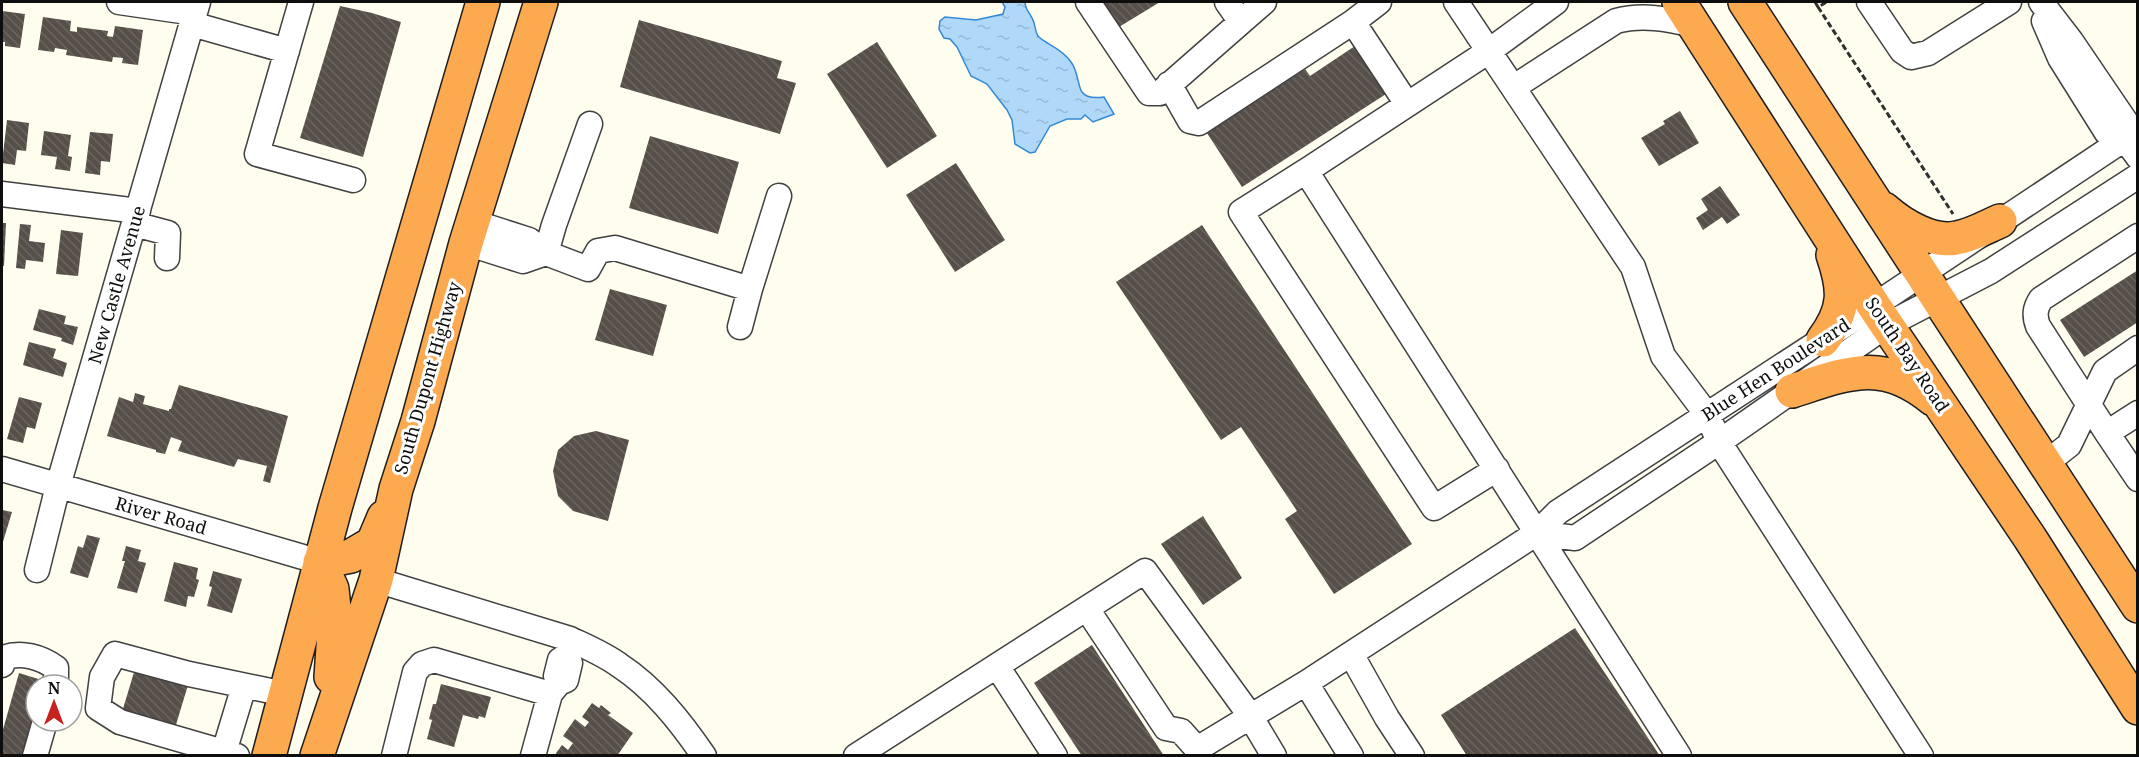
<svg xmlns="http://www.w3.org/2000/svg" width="2139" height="757" font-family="'Noto Serif',serif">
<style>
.water{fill:url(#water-ripples);stroke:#3389d5;stroke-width:1.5}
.building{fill:url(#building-back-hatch)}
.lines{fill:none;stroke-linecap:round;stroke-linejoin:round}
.minor-casing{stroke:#414141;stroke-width:27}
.highway-casing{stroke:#1f1f1f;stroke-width:36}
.path{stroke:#303030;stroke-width:3;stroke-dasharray:6 3;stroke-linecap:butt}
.minor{stroke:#fff;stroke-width:24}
.highway{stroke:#fca94f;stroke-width:33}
.labels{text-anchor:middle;stroke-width:6;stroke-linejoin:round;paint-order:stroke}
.street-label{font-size:18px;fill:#0e0e0e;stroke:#fff}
</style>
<defs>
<pattern id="water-ripples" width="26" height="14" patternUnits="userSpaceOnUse" patternTransform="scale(1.5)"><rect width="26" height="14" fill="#b0d9f9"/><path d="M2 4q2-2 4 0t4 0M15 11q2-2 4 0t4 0" fill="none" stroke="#96b9d4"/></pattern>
<pattern id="building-back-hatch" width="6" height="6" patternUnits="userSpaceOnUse" patternTransform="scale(1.5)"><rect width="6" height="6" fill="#574f49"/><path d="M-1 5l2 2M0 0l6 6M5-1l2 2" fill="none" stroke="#6a645f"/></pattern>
</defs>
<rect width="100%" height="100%" fill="#fffdee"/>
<path class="water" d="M1002 2H1025C1025 9 1029 12 1032 18 1036 24 1034 30 1038 36 1045 44 1062 48 1071 62 1078 71 1078 87 1082 92 1087 99 1097 98 1104 97L1114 114 1093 122 1085 115 1081 119H1067L1050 126 1035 152 1030 153 1015 144 1012 120 1007 110 987 84 971 76 957 47 950 39 944 38 939 29 940 21 945 17 976 20 1003 14 1005 7Z"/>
<path class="building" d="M1103 2H1160L1119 27Z
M340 6 372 13 401 22 363 157 300 138Z
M2 11 25 14 20 48 5 46V42H2Z
M43 17 71 21 70 31 77 32V27L108 31 107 36 113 37 115 26 143 30 138 65 122 63 123 58 113 57 112 62 66 55 67 50 55 48 54 52 38 50Z
M639 20 782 61 777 78 796 83 780 134 620 87Z
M877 42 937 136 887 168 827 74Z
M1355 46 1386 94 1242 187 1207 133 1305 69 1310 76Z
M1680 111 1699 143 1659 166 1641 138 1665 124 1663 121Z
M7 120 29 123 26 151 17 150 15 165 2 163Z
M44 131 71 135 68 156 72 157 70 171 55 169 57 157 41 155Z
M90 132 113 134 110 162 101 161 100 175 85 173Z
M650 136 739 162 718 234 629 208Z
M956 163 1005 240 955 272 906 195Z
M1720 186 1740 215 1727 224 1722 217 1703 230 1696 218 1708 210 1701 199Z
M2 223H6L4 266H2Z
M20 224 31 225 29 241 45 243 43 262 26 260 25 269 16 268Z
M1202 225 1412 544 1334 594 1285 519 1297 511 1241 427 1221 440 1116 282Z
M61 230 83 233 78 276 56 274Z
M2138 270V322L2084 357 2060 320Z
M610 289 667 305 653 356 595 340Z
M39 309 66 316 64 324 78 327 73 345 61 341 62 338 33 330Z
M29 342 56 349 53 358 67 363 63 377 23 365Z
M179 385 288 416 270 483 263 481 267 466 238 459 234 467 178 451 182 441 171 437 165 454 156 452V450L107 436 119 397 133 402 135 393 145 396 143 404 169 411V409H171Z
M19 397 42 403 35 429 27 427 23 443 7 439Z
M596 431 629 440 608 521 573 511 558 496 553 471 558 450 574 436Z
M2 510 12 512 2 545Z
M1203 516 1242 578 1203 605 1161 544Z
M87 535 100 538 88 578 70 573 78 546 83 548Z
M126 546 141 550 138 561 146 563 137 593 117 588 125 561H122Z
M174 562 198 568 196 579 199 580 194 597 188 596 186 607 164 601Z
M213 571 242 579 232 613 207 606 212 587 209 586Z
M1575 628 1660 756H1467L1441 715Z
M1092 645 1164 756H1082L1034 683Z
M135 669 188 685 175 728 122 712Z
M19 673 48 682V685H36V721L27 756H2V733Z
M441 684 491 697 485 718 479 716 478 719 463 715 454 747 427 739 432 720 429 719 433 704H436Z
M592 703 599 708 601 705 611 713 608 715 633 733 617 756H554L562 745 568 750 573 743 563 736 575 719 585 727 589 722 582 717Z"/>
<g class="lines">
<defs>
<path id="minor" d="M119 2 195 13
M301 2 257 154 353 180
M1088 2 1149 93H1160L1241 22
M1227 2 1241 22 1264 2
M1456 2 1633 267 1663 356 1708 416 1719 442 1921 756
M1556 2 1489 51 1306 171 1679 756
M1869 2 1902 51 1911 57 1928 53 2009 2
M2041 2 2071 41 2126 122 2125 139 2138 157
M2044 21 2060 58 2107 133 2125 139
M1353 22 1407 104
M192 24 287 51
M1169 84 1190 121 1199 123 1353 22 1379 2
M1514 87 1616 21C1642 14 1668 19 1694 25
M590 124 554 225 546 253 588 269 598 251 615 248 750 289 740 327
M1306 171 1241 212 1434 508 1497 469
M2 194 138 211
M134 224 168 233 167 258
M2138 236 2041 299C2035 308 2034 315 2038 326L2107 433 2138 413
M466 243 523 261 546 253 529 240 473 222
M750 289 779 196
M2107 433 2138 479
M2045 464 2069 445 2105 371 2138 348
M2 469 320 562
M1537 533 1575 538 1719 442 1887 325 1991 271 2138 176
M37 570 58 486 198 2
M376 580 570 639C587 647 604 654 619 665 654 688 680 721 704 756
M1087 609 1166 728 1181 731 1197 749 1306 683
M1351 654 1387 718 1412 756
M566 657 570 663 566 680 559 683 556 676 560 660 566 657 570 639
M2 665 3 658C21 651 41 657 56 668V685
M997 666 1055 756
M224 752 244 686
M35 756 45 721
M237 756 120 722 98 708 102 677 115 654 189 674 285 694
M394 756 415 672 422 664 434 660 550 694
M533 756 550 694 559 683
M856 756 1145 571 1249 714 1274 756
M1351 756 1306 683 1537 533 1558 512 1860 315 2138 130"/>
<path id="highway" d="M1679 2 1874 306 2030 538 2138 708
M1745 2 2138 606
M1884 209C1902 225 1932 243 1956 238 1971 236 1986 227 2000 221
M1823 340C1846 309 1845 290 1833 255
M1792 391C1848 373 1882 357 1933 399
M331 677 335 618 332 589 320 562 351 556 373 543 384 517
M269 756 335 508 483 2
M317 756 376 580 396 489 418 421 466 243 541 2"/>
</defs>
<use href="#minor" class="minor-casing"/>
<use href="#highway" class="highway-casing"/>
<path class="path" d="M1815 2 1818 7 1827 2
M1818 7 1953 214"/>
<use href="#minor" class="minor"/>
<use href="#highway" class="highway"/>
</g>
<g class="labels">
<g class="street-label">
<text transform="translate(117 285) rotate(-74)" y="6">New Castle Avenue</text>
<text transform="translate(1907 355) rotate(56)" y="6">South Bay Road</text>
<text transform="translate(1776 370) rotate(-33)" y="6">Blue Hen Boulevard</text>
<text transform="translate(428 378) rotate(-74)" y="6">South Dupont Highway</text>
<text transform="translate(161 516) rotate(16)" y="6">River Road</text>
</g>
</g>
<rect width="2139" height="757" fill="none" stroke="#0e0e0e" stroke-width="6"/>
<g transform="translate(54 703)"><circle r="28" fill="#ffffff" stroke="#9f9f9f" stroke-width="1.5"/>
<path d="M0-4.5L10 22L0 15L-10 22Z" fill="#c6211e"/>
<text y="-9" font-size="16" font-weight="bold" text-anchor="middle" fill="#0e0e0e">N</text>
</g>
</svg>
